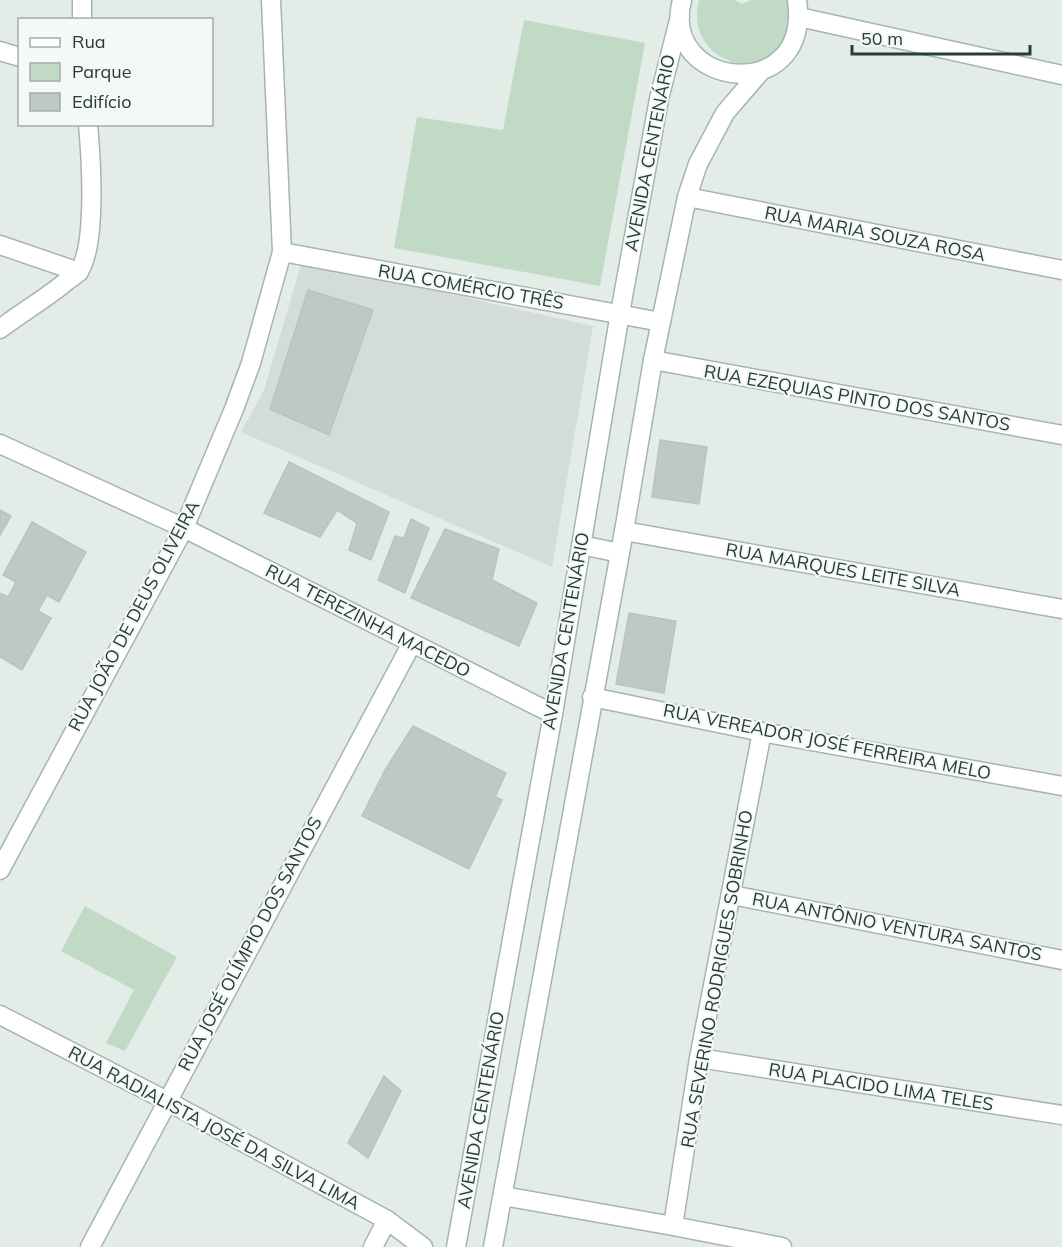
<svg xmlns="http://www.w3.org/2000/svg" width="1062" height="1247" font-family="Mulish,sans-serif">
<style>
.built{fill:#d3dcd7}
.green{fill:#c0dac6}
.building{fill:#bdc9c4;stroke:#b7c5bf;stroke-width:1.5}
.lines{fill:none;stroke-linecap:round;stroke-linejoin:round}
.street-casing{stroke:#a7b4af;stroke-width:21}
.secondary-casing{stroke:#a4b6af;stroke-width:21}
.street{stroke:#fff;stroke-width:18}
.secondary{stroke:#fff;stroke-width:18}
.labels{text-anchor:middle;stroke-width:4.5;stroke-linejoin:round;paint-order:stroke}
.street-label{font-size:18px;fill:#263c35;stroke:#f4f9f6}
</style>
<rect width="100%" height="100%" fill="#e4ece8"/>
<path class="built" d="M302 261 593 326 552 567 241 432 264 390Z"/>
<path class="green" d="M699 0H734L742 4 751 0H789C789 10 792 24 789 32 768 90 683 62 699 0Z
M524 20 645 43 600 286 394 248 417 117 503 130Z
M85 906 177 957 125 1051 106 1043 134 990 61 951Z"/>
<path class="building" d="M308 290 373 310 329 435 270 409Z
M660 440 707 447 699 504 652 497Z
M289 462 389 512 371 560 349 550 357 523 337 510 320 537 264 513Z
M0 510 11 516 0 535Z
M411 519 429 528 405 593 378 580 395 536 404 538Z
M32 522 86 552 59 602 47 595 38 611 51 618 22 670 0 657V593L8 597 16 582 3 575Z
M445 529 499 549 492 580 537 603 519 646 411 598Z
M629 613 676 621 664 693 616 684Z
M413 726 506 773 495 797 502 800 469 869 362 816 385 770Z
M384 1076 401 1091 368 1158 348 1143Z"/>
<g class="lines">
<defs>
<path id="street" d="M82 0V20
M0 51 20 57
M687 197 1062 270
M0 245 79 272
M282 252 661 322
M0 329C22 312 47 298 68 280 71 278 76 275 79 271 97 245 91 157 88 124
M653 360 1062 435
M0 444 184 528 553 714
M624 531 1062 609
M592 697 762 732 1062 786
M0 870 184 528 234 409 251 363 282 252 271 0
M732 895 1062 960
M699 1058 1062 1115
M503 1196 673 1226 782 1247
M673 1226 699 1058 762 732
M90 1247 412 643
M373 1247 387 1220"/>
<path id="secondary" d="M682 0C659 89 812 107 797 0
M799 17 1062 75
M581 545 620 553
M0 1015 167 1101 387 1220 423 1247
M456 1247 553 714 620 313 659 99 680 16
M493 1247 624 531 653 360 687 197 698 164 725 113 761 71"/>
</defs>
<use href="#street" class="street-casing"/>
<use href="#secondary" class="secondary-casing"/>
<use href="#street" class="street"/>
<use href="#secondary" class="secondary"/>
</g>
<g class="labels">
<g class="street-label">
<text transform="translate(650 153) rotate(-79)" y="6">AVENIDA CENTENÁRIO</text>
<text transform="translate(875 234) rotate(11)" y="6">RUA MARIA SOUZA ROSA</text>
<text transform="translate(471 287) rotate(10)" y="6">RUA COMÉRCIO TRÊS</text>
<text transform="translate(857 398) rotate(10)" y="6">RUA EZEQUIAS PINTO DOS SANTOS</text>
<text transform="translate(843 570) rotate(10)" y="6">RUA MARQUES LEITE SILVA</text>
<text transform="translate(134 616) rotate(-62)" y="6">RUA JOÃO DE DEUS OLIVEIRA</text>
<text transform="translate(368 621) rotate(27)" y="6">RUA TEREZINHA MACEDO</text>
<text transform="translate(566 631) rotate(-80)" y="6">AVENIDA CENTENÁRIO</text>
<text transform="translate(827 742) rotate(11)" y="6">RUA VEREADOR JOSÉ FERREIRA MELO</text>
<text transform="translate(897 927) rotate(11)" y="6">RUA ANTÔNIO VENTURA SANTOS</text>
<text transform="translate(250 944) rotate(-62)" y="6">RUA JOSÉ OLÍMPIO DOS SANTOS</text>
<text transform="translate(717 979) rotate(-80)" y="6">RUA SEVERINO RODRIGUES SOBRINHO</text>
<text transform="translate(881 1087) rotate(9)" y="6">RUA PLACIDO LIMA TELES</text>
<text transform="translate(481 1110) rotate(-80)" y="6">AVENIDA CENTENÁRIO</text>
<text transform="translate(214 1128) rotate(28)" y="6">RUA RADIALISTA JOSÉ DA SILVA LIMA</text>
</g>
</g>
<rect x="18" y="18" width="195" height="108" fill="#f4f9f6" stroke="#a2ada9" stroke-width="1.5"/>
<rect x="30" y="38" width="30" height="9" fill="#ffffff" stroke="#a2ada9" stroke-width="1.5"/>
<text x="72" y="48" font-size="18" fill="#263c35">Rua</text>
<rect x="30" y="63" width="30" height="18" fill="#c0dac6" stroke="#a2ada9" stroke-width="1.5"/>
<text x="72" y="78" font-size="18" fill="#263c35">Parque</text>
<rect x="30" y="93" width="30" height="18" fill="#bdc9c4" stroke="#a2ada9" stroke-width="1.5"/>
<text x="72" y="108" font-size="18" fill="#263c35">Edifício</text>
<path d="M852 45v9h178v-9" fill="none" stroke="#263c35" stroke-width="3"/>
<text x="861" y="45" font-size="18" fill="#263c35" stroke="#f4f9f6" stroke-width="4.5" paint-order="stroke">50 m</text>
</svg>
